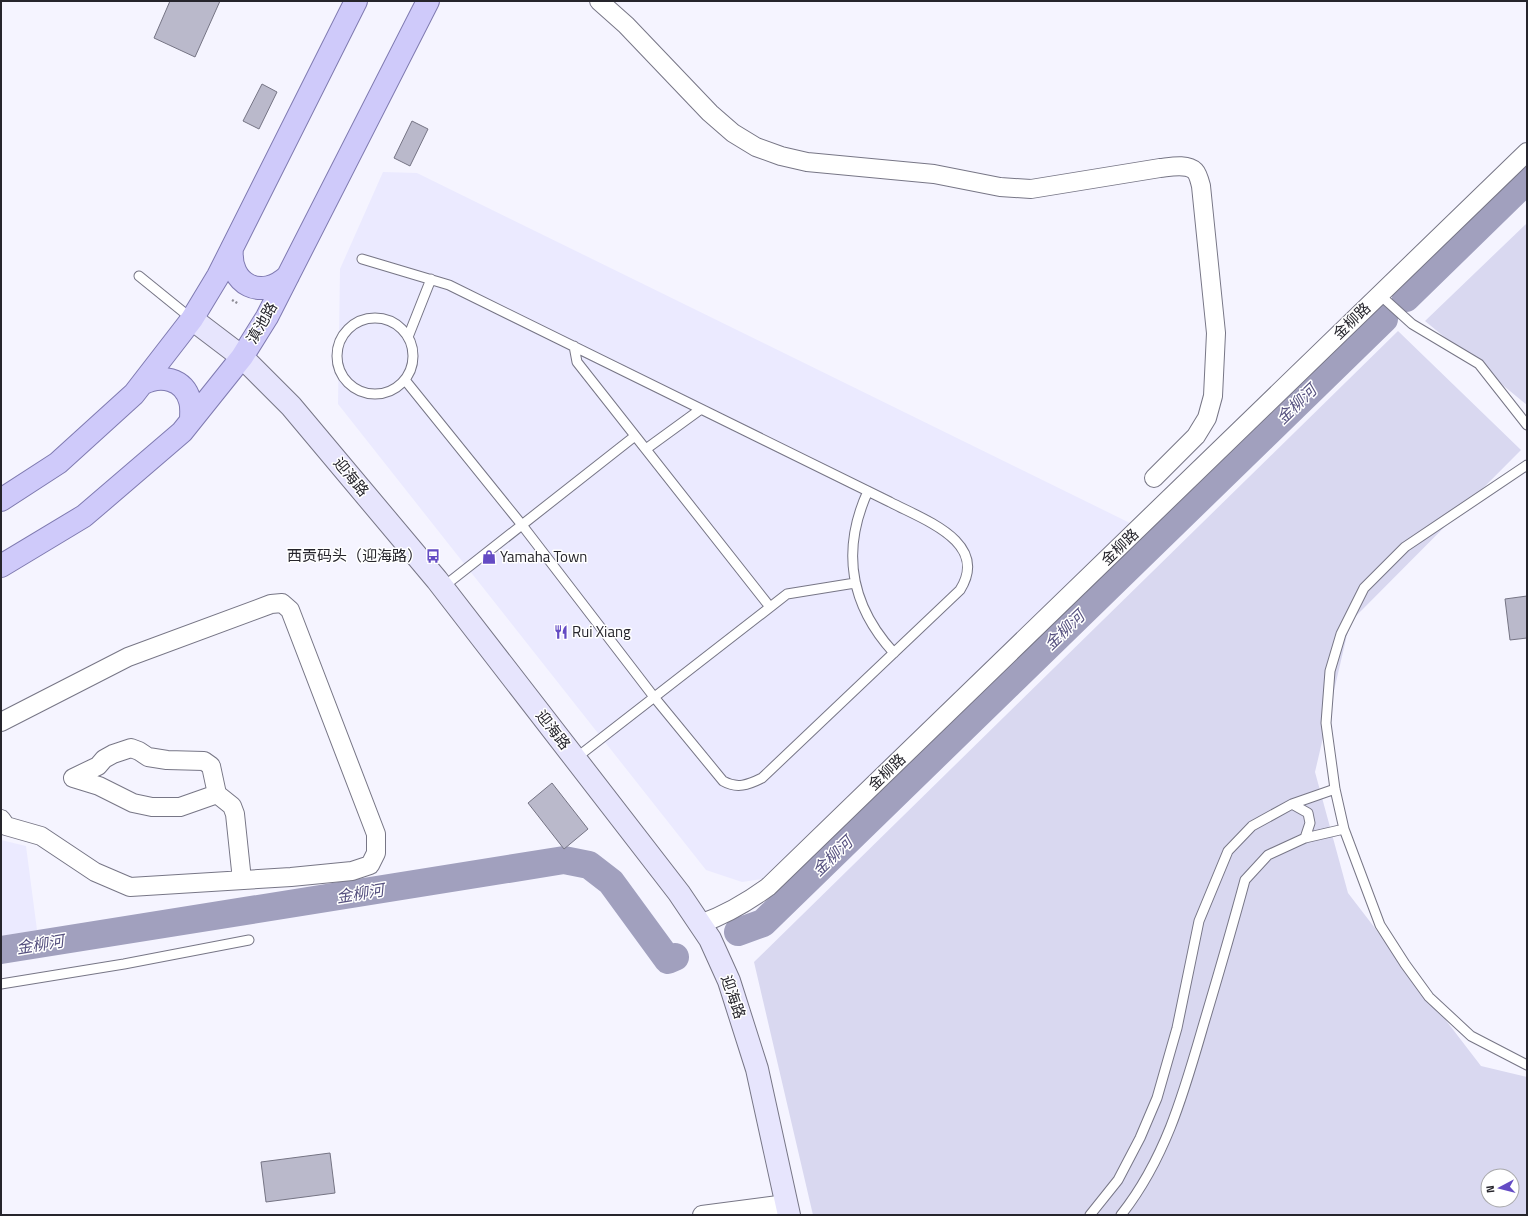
<svg xmlns="http://www.w3.org/2000/svg" width="1528" height="1216" font-family="'Titillium Web','Noto Sans SC',sans-serif">
<style>
.built{fill:#ebeaff}
.green{fill:#d9d8f0;fill-rule:evenodd}
.lines{fill:none;stroke-linecap:round;stroke-linejoin:round}
.river{stroke:#a1a0be;stroke-width:28}
.building{fill:#bab9cb;stroke:#757484}
.lane-casing{stroke:#777686;stroke-width:11}
.street-casing{stroke:#777686;stroke-width:20}
.secondary-casing{stroke:#777686;stroke-width:24}
.primary-casing{stroke:#7f7ab0;stroke-width:24}
.path{stroke:#8d8c95;stroke-width:2.5;stroke-dasharray:2 2;stroke-linecap:butt}
.lane{stroke:#fff;stroke-width:9}
.street{stroke:#fff;stroke-width:18}
.secondary{stroke:#e7e5fd;stroke-width:22}
.primary{stroke:#cfcafa;stroke-width:22}
.labels{text-anchor:middle;stroke-width:3;stroke-linejoin:round;paint-order:stroke}
.street-label{font-size:15px;fill:#26252c;stroke:#fff}
.poi-label{font-size:15px;fill:#26252c;stroke:#fff;text-anchor:start}
.water-label{font-size:16px;font-style:italic;fill:#56517f;stroke:#fff}
</style>
<rect width="100%" height="100%" fill="#f5f4ff"/>
<path class="built" d="M383 172 417 173 1130 523 770 878 742 882 706 870 338 404 340 269Z
M1 840 26 846 37 930 1 936Z"/>
<path class="green" d="M1527 223V405L1425 321Z
M1398 331 1521 450 1350 622 1315 772 1348 893 1481 1066 1527 1077V1215H813L754 962ZM1488 1176H1512V1200H1488Z"/>
<g class="lines">
<path class="river" d="M1406 298 1527 180
M738 932 763 923 1384 319
M1 950 564 860 589 865 611 882 668 960 675 957"/>
</g>
<path class="building" d="M170 1H220L195 57 154 38Z
M262 84 277 92 259 129 243 121Z
M412 121 428 129 410 166 394 158Z
M1527 596V638L1510 640 1505 599Z
M552 783 588 829 564 849 528 803Z
M330 1153 335 1193 266 1202 261 1162Z"/>
<g class="lines">
<defs>
<path id="lane" d="M362 259 449 285 890 502C924 520 990 542 960 590L762 778C748 785 737 789 723 781L654 697 522 525 405 380
M139 276 192 319
M1380 295 1412 324 1479 364 1527 425
M337 356a38 38 0 1 1 76 0a38 38 0 1 1-76 0Z
M408 337 431 279
M574 346 577 362 770 607
M646 449 701 409
M1527 465 1405 547 1364 588 1341 634 1330 671 1326 723 1335 789 1344 829 1380 925 1405 964 1429 997 1471 1036 1527 1065
M868 491C841 550 850 605 894 653
M443 587 635 436
M576 758 787 594 855 583
M1292 804 1308 813 1310 823 1305 838
M1 984 124 964 249 940
M1090 1215 1118 1180 1140 1138 1157 1098 1177 1028 1199 921 1228 851 1252 826 1292 804 1335 789
M1121 1215C1166 1158 1184 1092 1204 1023 1218 976 1232 928 1245 880L1268 855 1305 838 1344 829"/>
<path id="street" d="M599 1 626 25 710 113 733 133 756 147 781 156 807 162 934 174 1000 187 1031 189 1160 168C1170 167 1187 163 1195 171 1198 174 1200 182 1201 186L1216 333 1213 396 1207 418 1196 436 1154 478
M1 722 128 657 271 604 282 603 290 610 376 834V853L370 865 352 871 291 877 130 887 95 872 41 836 6 826 1 819
M217 794 180 807H152L133 803 99 786 73 778 98 766 104 759 113 754 131 748 139 751 148 757 167 760 204 761 211 766 217 794 232 806 235 814 242 880
M700 924C725 915 746 903 768 887L1527 152
M702 1215 786 1204"/>
<path id="secondary" d="M192 319 242 357 291 406 437 580 679 893 710 939 729 981 757 1069 789 1215"/>
<path id="primary" d="M232 248C228 285 262 301 288 276
M142 384C160 374 184 378 190 401 192 407 191 414 191 420
M1 500 58 463 134 394 192 319 218 276 356 1
M1 566 84 516 182 432 242 357 267 317 428 1"/>
</defs>
<use href="#lane" class="lane-casing"/>
<use href="#street" class="street-casing"/>
<use href="#secondary" class="secondary-casing"/>
<use href="#primary" class="primary-casing"/>
<path class="path" d="M232 300 239 304"/>
<use href="#lane" class="lane"/>
<use href="#street" class="street"/>
<use href="#secondary" class="secondary"/>
<use href="#primary" class="primary"/>
</g>
<defs>
<symbol id="bus-bare" viewBox="-9 -9 18 18"><path d="M-5-6H5V4H4V6H2V4H-2V6H-4V4H-5ZM-3.5-4V0h7V-4ZM-3.5 1.2v1.5H-2V1.2ZM2 1.2v1.5H3.5V1.2Z" fill="#644bc4" stroke="#fff" stroke-width="2.5" paint-order="stroke"/></symbol>
<symbol id="shop-bare" viewBox="-9 -9 18 18"><path d="M-5-2.5h2.3a2.7 3.5 0 0 1 5.4 0H5L5.5 6h-11ZM-1.5-2.5h3a1.5 2.3 0 0 0-3 0Z" fill="#644bc4" stroke="#fff" stroke-width="2.5" paint-order="stroke"/></symbol>
<symbol id="restaurant-bare" viewBox="-9 -9 18 18"><path d="M-5-6h1v4h1v-4h1v4h1v-4h1v5L-1.5 .5V6h-2V.5L-5-1ZM5-6V6H3V1.5H1.5Q1.5-4 5-6Z" fill="#644bc4" stroke="#fff" stroke-width="2.5" paint-order="stroke"/></symbol>
</defs>
<g fill-rule="evenodd">
<use href="#bus-bare" x="423" y="546" width="20" height="20"/>
<use href="#shop-bare" x="479" y="547" width="20" height="20"/>
<use href="#restaurant-bare" x="551" y="622" width="20" height="20"/>
</g>
<g class="labels">
<g class="street-label">
<text transform="translate(1352 321) rotate(-44)" y="5">金柳路</text>
<text transform="translate(262 323) rotate(-60)" y="5">滇池路</text>
<text transform="translate(351 477) rotate(50)" y="5">迎海路</text>
<text transform="translate(1120 547) rotate(-44)" y="5">金柳路</text>
<text transform="translate(553 730) rotate(52)" y="5">迎海路</text>
<text transform="translate(887 772) rotate(-44)" y="5">金柳路</text>
<text transform="translate(733 997) rotate(71)" y="5">迎海路</text>
</g>
<g class="poi-label">
<text x="422" y="561" text-anchor="end">西贡码头（迎海路）</text>
<text x="500" y="562">Yamaha Town</text>
<text x="572" y="637">Rui Xiang</text>
</g>
<g class="water-label">
<text transform="translate(1296 404) rotate(-44)" y="6">金柳河</text>
<text transform="translate(1064 630) rotate(-44)" y="6">金柳河</text>
<text transform="translate(832 856) rotate(-44)" y="6">金柳河</text>
<text transform="translate(360 893) rotate(-9)" y="6">金柳河</text>
<text transform="translate(40 944) rotate(-9)" y="6">金柳河</text>
</g>
</g>
<rect width="1528" height="1216" fill="none" stroke="#26252c" stroke-width="4"/>
<g transform="translate(1500 1188) rotate(263)"><circle r="19" fill="#ffffff" stroke="#a8a8ab"/>
<path d="M0-3L7 15L0 10L-7 15Z" fill="#644bc4"/>
<text y="-6" font-size="11" font-weight="bold" text-anchor="middle" fill="#26252c">N</text>
</g>
</svg>
